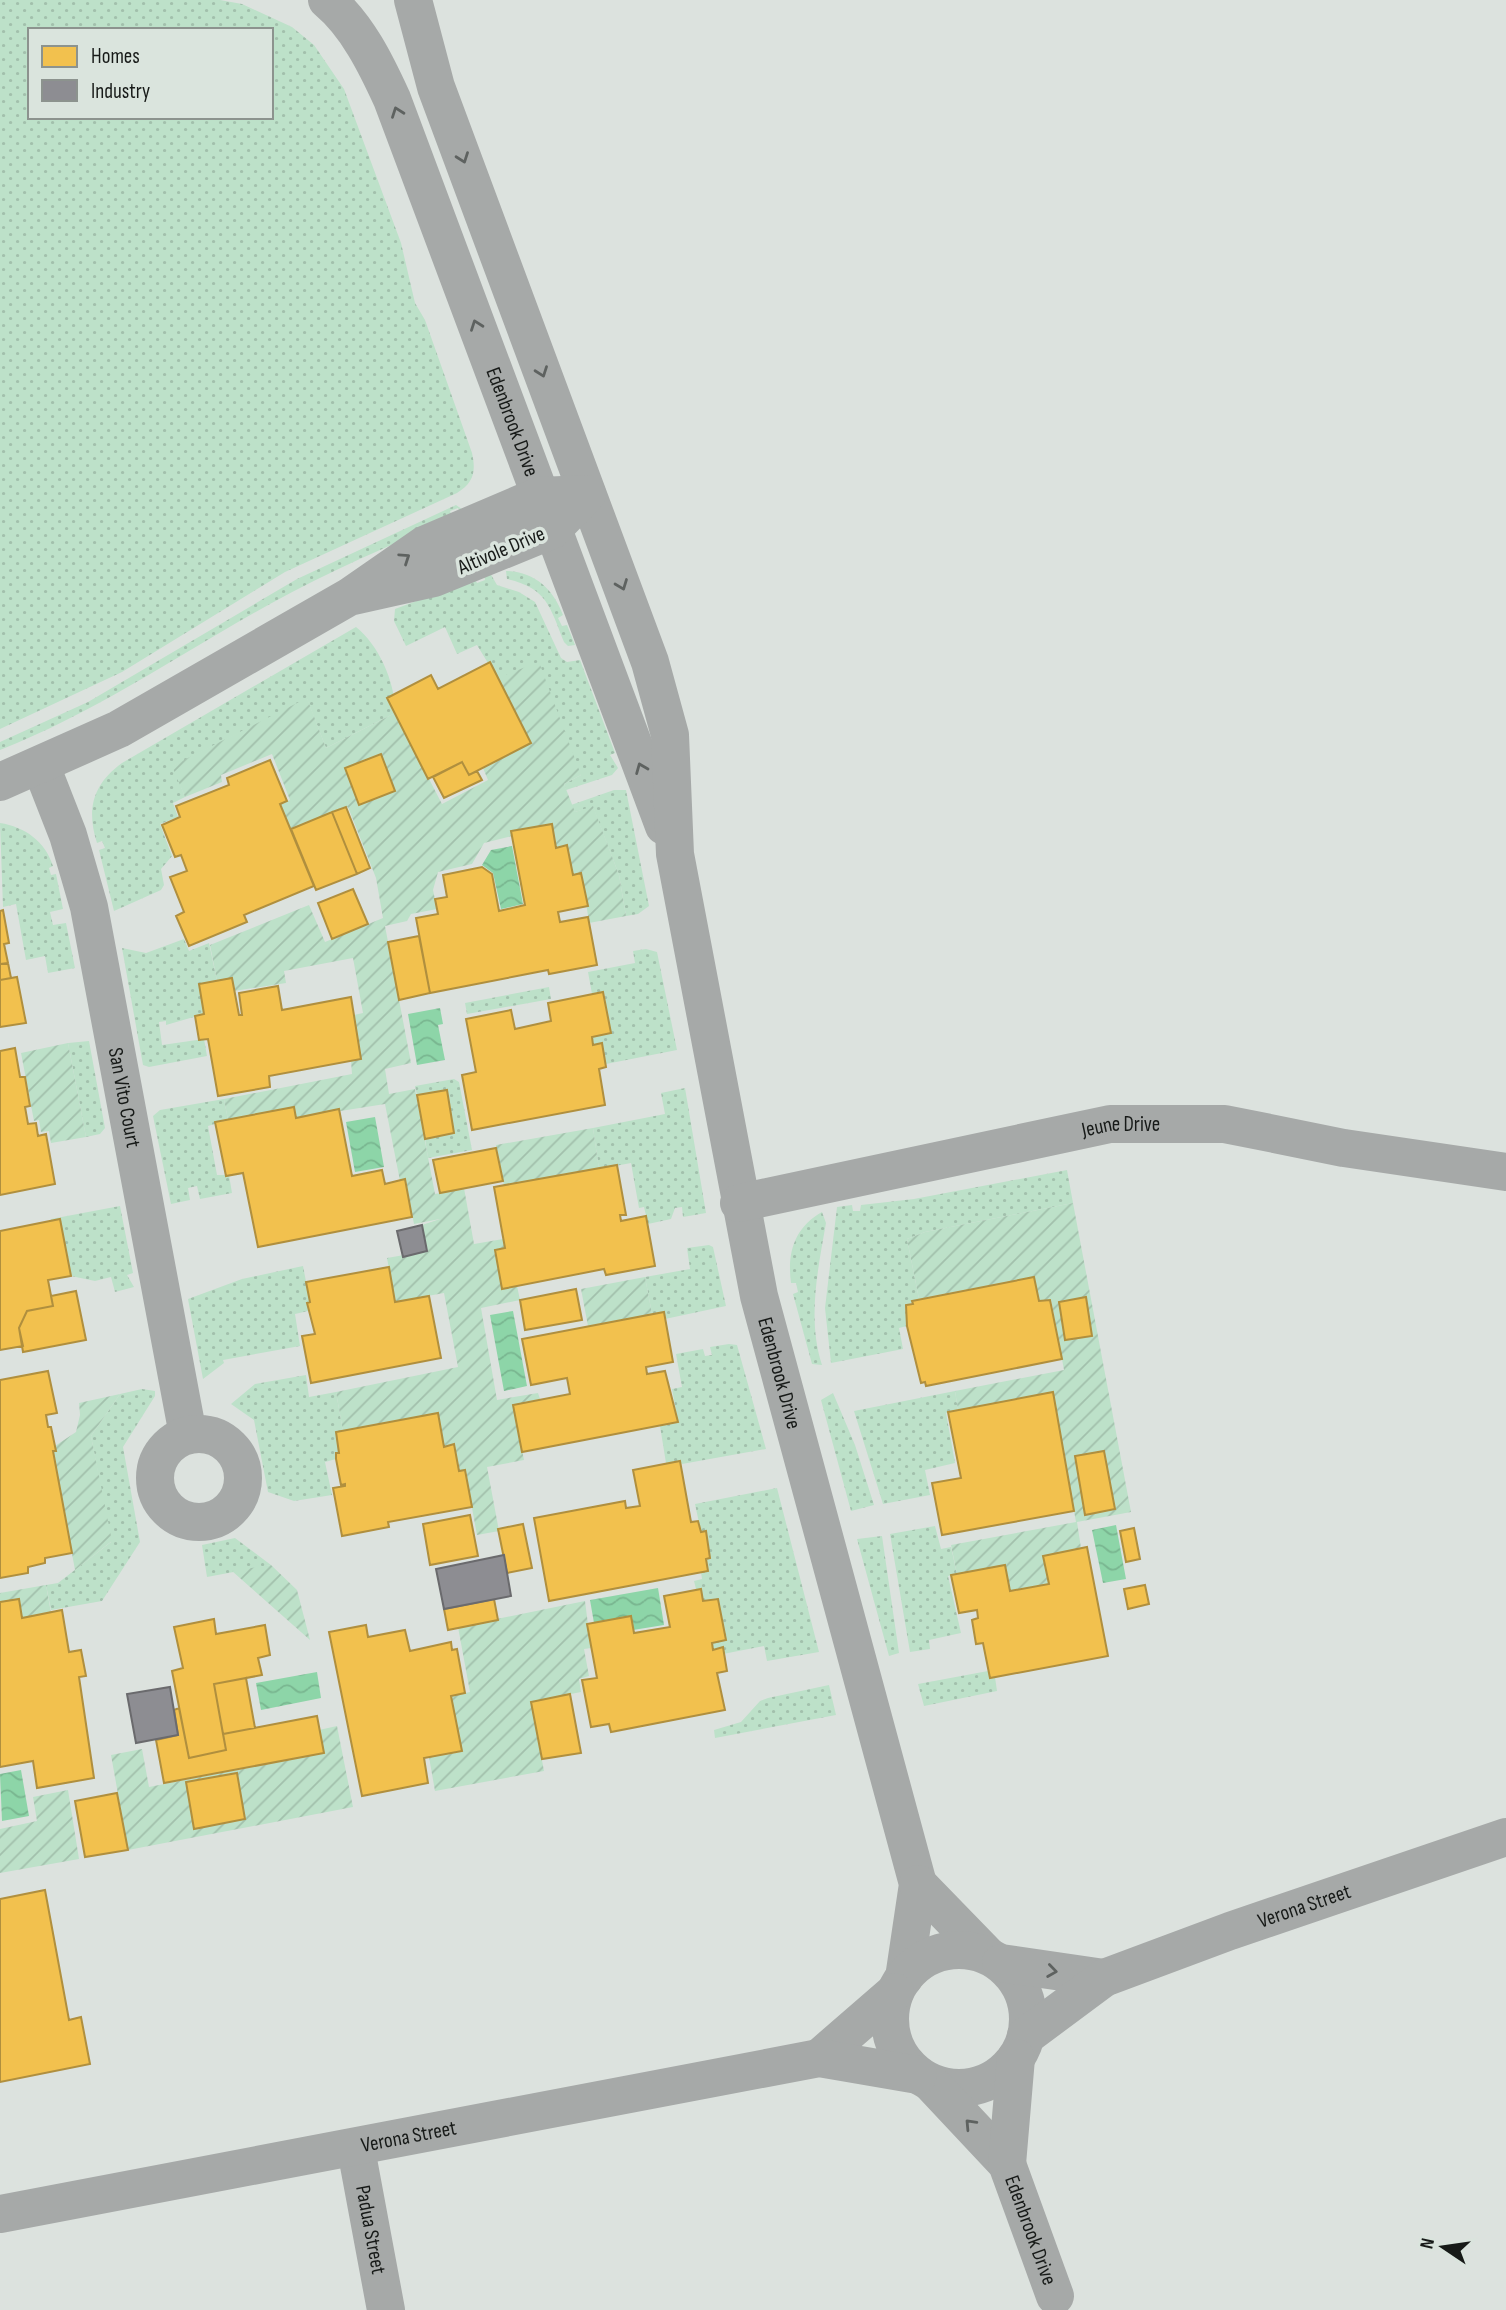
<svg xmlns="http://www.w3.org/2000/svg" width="1506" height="2310" font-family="'Sofia Sans Condensed',sans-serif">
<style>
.grass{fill:url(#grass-dots);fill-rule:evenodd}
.garden{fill:url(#garden-furrows)}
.water{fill:url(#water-waves)}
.homes{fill:#f2c14e;stroke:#b08f3e;stroke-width:2}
.industry{fill:#8d8d92;stroke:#6a6a6d;stroke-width:2}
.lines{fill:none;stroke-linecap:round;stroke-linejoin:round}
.street{stroke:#a6a9a8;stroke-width:38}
.oneway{stroke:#5e6260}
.labels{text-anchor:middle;stroke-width:7;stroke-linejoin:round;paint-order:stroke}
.street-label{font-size:21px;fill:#171a18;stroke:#dae4dd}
</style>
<defs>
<pattern id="grass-dots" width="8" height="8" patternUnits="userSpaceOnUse" patternTransform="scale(1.75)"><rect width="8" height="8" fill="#bde1c9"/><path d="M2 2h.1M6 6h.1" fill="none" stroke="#a2c0ac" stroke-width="1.8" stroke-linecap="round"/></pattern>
<pattern id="garden-furrows" width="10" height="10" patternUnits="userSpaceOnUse" patternTransform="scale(1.75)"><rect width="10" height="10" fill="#bde1c9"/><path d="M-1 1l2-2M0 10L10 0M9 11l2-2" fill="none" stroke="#a2c0ac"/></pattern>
<pattern id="water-waves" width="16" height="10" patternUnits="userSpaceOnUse" patternTransform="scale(1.75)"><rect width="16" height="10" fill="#8dd5a8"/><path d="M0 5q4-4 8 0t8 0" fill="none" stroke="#79b690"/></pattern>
</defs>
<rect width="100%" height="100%" fill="#dce2de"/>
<path class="grass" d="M0 0H220L242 4 292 27 314 45 344 89 401 243 415 303 425 320 472 453C476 471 474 483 457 493L285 572 122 672 0 729ZM30 30H271V117H30Z
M456 505 466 512 461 514 458 508 450 511 453 518C391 545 329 571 270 604 180 654 97 712 0 750V742L88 702 297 579Z
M506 571C535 572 553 589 563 615L558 618 562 626 567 625 575 645 568 646 564 642C550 607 547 588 507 579Z
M490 573 497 585 519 592 535 602 561 658 567 662 580 660 615 753 610 755 618 768 612 775 566 790 564 784 581 775 497 678 477 645 457 654 445 627 406 646 394 621 395 609 475 579 477 583 485 580 484 575Z
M356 627C379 645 396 684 395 713L326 748 307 699 173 766 185 797 173 803 178 817 160 824 172 856 161 869 164 885 161 890 114 911 99 850 105 848 102 841 97 843C86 809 93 784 122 763Z
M614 790H626L649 906 638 914 626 916 619 875 593 807 575 812 571 805Z
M0 823C25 827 45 841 53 866L49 868 51 875 56 874 63 909 50 912 53 925 66 923 75 968 48 973 45 956 26 960 16 904 3 907Z
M184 939 189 951 209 943 217 981 199 985 204 1014 166 1025V1021L159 1022 162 1045 204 1039 207 1056 149 1067 143 1065 122 948 146 953Z
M646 949 657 952 677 1050 606 1064 602 1043 593 1045 592 1037 611 1033 604 993 592 994 588 972 635 963 633 951Z
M549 987 551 999 467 1014 465 1003Z
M89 1041 105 1128 100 1134 86 1137 68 1043Z
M454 1079 459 1082 472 1150 428 1158 425 1139 454 1133 446 1090 417 1095 415 1086Z
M685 1088 706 1213 683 1217 682 1207 675 1208 671 1219 648 1224 644 1207 639 1208 631 1163 599 1169 593 1128 665 1114 661 1093Z
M224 1099 228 1120 208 1126 217 1175H229L232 1193 200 1199 197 1186 188 1188 190 1200 171 1204 153 1116 160 1110Z
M1067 1170 1073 1203 925 1232 907 1239 919 1299 907 1305V1326L899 1328 903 1349 831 1363 825 1308 837 1207 852 1205 853 1211H860L861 1205 914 1199Z
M120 1206 133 1273 127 1275 134 1287 115 1292 111 1277 95 1281 71 1276 60 1220 51 1221V1219Z
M822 1212 826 1223C818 1269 807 1319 822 1365L812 1364 793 1294 798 1292 796 1283H791C787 1253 794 1228 822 1212Z
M709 1245 713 1247 726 1306 665 1319 664 1312 652 1314 645 1277 690 1269 687 1248Z
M303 1266 310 1302 307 1303 308 1311 295 1314 300 1346 223 1360 224 1363 203 1379 188 1299 242 1279Z
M729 1344 737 1345 766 1449 682 1464 680 1461 666 1463 660 1426 678 1422 672 1389 682 1387 676 1354 703 1349 705 1356 712 1355 710 1347Z
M306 1375 309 1397 336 1392 343 1431 336 1432 339 1453H336V1459L325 1462 332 1495 294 1501 268 1492 254 1420 231 1404 255 1384Z
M142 1389 155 1391V1396L123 1447 140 1542 102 1601 51 1610 46 1585 58 1583 111 1542 91 1436 120 1394Z
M955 1391 958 1410 946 1413 955 1463 925 1470 930 1495 883 1504 854 1411Z
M833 1393 855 1445 874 1505 851 1511 821 1400Z
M777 1488 819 1652 767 1661 764 1646 723 1654 722 1647 713 1650 712 1643 726 1640 718 1600 703 1601 701 1589H696L694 1581 702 1579 701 1572 708 1571 706 1559 710 1558 706 1532H701L695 1504Z
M935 1526 941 1549 951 1547 957 1574 948 1576 961 1633 929 1640 930 1649 910 1652 890 1534Z
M882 1536 899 1653 889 1656 857 1539Z
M235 1538 271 1565 207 1577 202 1545Z
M988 1671 990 1678 995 1677 997 1691 924 1706 918 1684Z
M829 1685 836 1715 715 1738 714 1730 741 1722 760 1701 768 1698Z"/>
<path class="garden" d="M539 662 581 775 564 784 575 812 593 806 619 875 626 916 589 923 582 874 573 875 567 845 556 848 551 824 511 831 512 836 484 843 472 864 438 872 433 890 437 909 411 914 407 921 385 926 411 1063 385 1069 389 1094 415 1089 435 1194 464 1188 474 1244 503 1239 505 1248 495 1250 517 1286 520 1300 481 1308 497 1400 538 1393 540 1399 513 1405 524 1460 487 1467 499 1531 477 1535 465 1470 459 1471 454 1445 444 1447 438 1414 343 1431 336 1392 458 1367 444 1293 395 1302 387 1258 427 1251 422 1225 440 1219 414 1224 405 1180 400 1181 385 1104 296 1118 294 1107 228 1120 224 1099 352 1074 351 1061 361 1058 354 1015 363 1013 353 958 284 971 286 983 234 991 232 978 217 981 210 945 309 905 325 942 383 918 376 878 348 807 291 829 280 804 290 800 272 754 221 775 222 782 185 797 172 766 307 698 326 748 395 713 442 804 488 780 483 768 531 743 497 678Z
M68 1043 86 1137 51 1143 49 1131 41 1132 39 1120 34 1121 21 1053Z
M593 1128 599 1169 504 1186 496 1145Z
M1073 1203 1131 1512 1077 1522 1081 1548 1043 1556 1049 1584 1010 1591 1005 1565 957 1574 951 1545 1076 1522 1053 1393 958 1410 955 1391 1064 1370 1051 1300 1039 1301 1034 1277 919 1299 907 1239 925 1232Z
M645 1277 652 1314 588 1326 581 1289Z
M120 1394 91 1436 112 1541 75 1570 53 1451 55 1446 76 1432 80 1415 79 1403Z
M271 1565 297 1590 310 1640 232 1571Z
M46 1585 51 1613 22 1618 19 1599 0 1602V1593Z
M585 1601 591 1648 584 1649 589 1676 579 1679 581 1692 531 1702 544 1771 435 1791 429 1757 462 1750 451 1696 470 1692 458 1627Z
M337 1726 353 1807 128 1850 111 1755 142 1749 149 1787 323 1753 319 1730Z
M68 1790 79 1859 0 1873V1829L37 1821 33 1797Z"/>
<path class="water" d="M512 846 523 904 501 909 493 873 482 865 491 850Z
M440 1008 443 1024 438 1025 445 1060 417 1065 408 1014Z
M375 1117 384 1167 355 1172 346 1122Z
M513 1311 527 1386 504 1391 490 1315Z
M1116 1525 1126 1579 1103 1583 1092 1530Z
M658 1588 664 1625 633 1630 631 1616 594 1623 590 1600Z
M317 1672 321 1698 261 1710 256 1683Z
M21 1770 29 1816 2 1821 0 1774Z"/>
<path class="homes" d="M490 662 531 743 469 775 462 762 428 779 387 698 431 675 438 689Z
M381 754 395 791 359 805 345 768Z
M270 760 287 801 280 804 314 886 244 915 247 922 189 946 176 916 184 912 170 877 187 871 181 855 175 857 162 825 180 817 176 806 229 785 227 778Z
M462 762 469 775 477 771 482 780 444 798 433 777Z
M346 807 370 868 357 874 332 812Z
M332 812 357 874 316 890 291 829Z
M552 824 556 848 567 845 573 875 581 873 588 906 558 912 560 922 588 917 597 965 549 974 548 970 430 993 416 918 438 914 435 899 447 897 443 875 482 867 492 874 499 911 525 905 511 831Z
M353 889 368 924 332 939 318 903Z
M3 910 9 943 4 944 8 963 0 964V911Z
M419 936 430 993 399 1000 388 942Z
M8 963 11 978 0 980V964Z
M17 977 26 1023 0 1027V980Z
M232 978 239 1015H242L239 993 278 986 282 1010 351 997 361 1059 269 1076 270 1087 218 1096 208 1039 199 1040 195 1016 204 1014 199 984Z
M603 992 611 1033 592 1037 593 1045 602 1043 606 1067 599 1069 605 1105 472 1130 462 1075 476 1072 466 1019 511 1010 515 1029 551 1021 548 1003Z
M15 1048 20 1077H25L30 1106 25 1107 28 1124 36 1123 38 1136 46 1134 55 1184 0 1195V1051Z
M447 1090 454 1133 425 1139 417 1095Z
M294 1107 296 1118 339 1109 352 1176 382 1170 385 1184 405 1179 412 1217 258 1247 243 1173 226 1176 215 1122Z
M496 1148 503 1181 440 1193 433 1160Z
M617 1165 626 1215H620L621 1221 646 1216 655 1266 606 1275 604 1269 502 1289 495 1250 505 1248 494 1187Z
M60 1219 71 1276 48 1280 53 1306 27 1311 19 1328 23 1346 0 1350V1231Z
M389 1267 395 1302 429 1296 441 1358 311 1383 302 1336 315 1334 307 1303 310 1302 306 1282Z
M1034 1277 1039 1301 1050 1300 1062 1359 926 1386 925 1382 921 1383 907 1326 906 1305 913 1304 912 1301Z
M576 1289 582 1320 525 1330 520 1300Z
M76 1291 86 1340 23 1352 19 1328 27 1311 53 1306 51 1296Z
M1086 1297 1092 1336 1065 1340 1059 1302Z
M664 1312 673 1362 646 1367 647 1374 665 1371 678 1422 522 1452 513 1405 570 1394 567 1378 531 1385 522 1339Z
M48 1371 57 1413 46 1415 48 1427H51L56 1451H53L72 1553 45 1558V1563L28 1567V1573L0 1578V1380Z
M1053 1392 1074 1511 942 1535 932 1483 961 1478 948 1412Z
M438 1413 444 1447 454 1444 459 1471 465 1470 472 1507 388 1522 389 1527 342 1536 333 1488 345 1486V1484L341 1485 336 1459V1453H339L336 1432Z
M1104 1451 1115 1509 1085 1515 1075 1456Z
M680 1461 691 1522 698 1521 701 1532 706 1531 710 1558 706 1559 708 1571 549 1601 534 1518 625 1501 626 1508 640 1506 633 1470Z
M470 1515 478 1556 430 1565 423 1524Z
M523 1524 532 1568 507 1573 498 1529Z
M1134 1528 1140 1559 1126 1562 1120 1531Z
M1087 1547 1108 1656 990 1678 983 1643 976 1644 972 1620 978 1618 977 1610 959 1613 951 1575 1005 1565 1010 1591 1049 1584 1043 1556Z
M1145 1585 1149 1604 1128 1609 1124 1589Z
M701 1589 703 1601 718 1599 726 1640 712 1643 713 1650 723 1647 727 1671 717 1673 725 1710 611 1732 609 1724 591 1727 582 1680 597 1678 587 1624 631 1616 634 1633 670 1627 664 1596Z
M19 1599 22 1618 62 1610 69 1652 81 1650 86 1676 79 1677 94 1778 37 1788 33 1761 0 1767V1602Z
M494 1599 498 1620 448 1630 444 1609Z
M214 1619 216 1634 265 1625 270 1655 258 1658 262 1675 214 1684 226 1750 189 1758 172 1671 183 1668 174 1627Z
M366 1625 368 1637 405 1630 410 1651 451 1642 452 1650 457 1649 465 1693 451 1696 462 1751 424 1758 428 1783 362 1796 329 1632Z
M246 1678 255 1728 223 1734 214 1684Z
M570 1694 581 1753 542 1759 531 1702Z
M179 1708 189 1758 226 1750 223 1734 317 1716 324 1753 164 1783 156 1740 178 1735 174 1710Z
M237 1773 245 1819 194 1829 186 1782Z
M117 1793 128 1850 85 1857 75 1801Z
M45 1890 69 2020 81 2017 90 2064 0 2082V1899Z"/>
<path class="industry" d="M422 1225 427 1251 403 1257 397 1231Z
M504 1555 511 1596 444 1609 436 1569Z
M170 1687 178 1735 136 1743 127 1694Z"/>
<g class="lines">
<g class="street">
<path id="s1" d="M327 0C357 25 376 64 392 99L664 826"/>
<path id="s2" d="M413 0 436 87 650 662 670 735 675 854 759 1296 918 1884 904 1978"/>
<path id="s3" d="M41 766 68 835 89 907 188 1435"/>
<path d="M0 782 119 729 349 597 424 545 539 496 587 494 552 530 434 578 349 597"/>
<path id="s4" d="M739 1203 1110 1124H1225L1344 1148 1506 1172"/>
<circle cx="199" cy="1478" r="44"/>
<path d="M918 1884 987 1955"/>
<circle cx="959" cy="2019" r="69"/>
<path d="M1001 1963 1104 1978"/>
<path id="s5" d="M1026 2036 1104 1978 1230 1931 1506 1837"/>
<path d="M819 2058 895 1992"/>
<path id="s6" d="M932 2084 1007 2164 1055 2296"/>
<path id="s7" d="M356 2149 386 2310"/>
<path d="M1007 2164 1016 2058"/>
<path id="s8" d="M0 2214 819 2058 918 2075"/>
</g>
</g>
<defs><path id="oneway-chevron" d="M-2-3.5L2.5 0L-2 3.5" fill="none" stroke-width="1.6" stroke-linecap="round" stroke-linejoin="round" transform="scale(1.75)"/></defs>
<g class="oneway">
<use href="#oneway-chevron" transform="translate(397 112) rotate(-110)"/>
<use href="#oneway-chevron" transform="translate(463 158) rotate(70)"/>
<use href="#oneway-chevron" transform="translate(476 325) rotate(-110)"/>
<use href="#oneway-chevron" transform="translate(542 372) rotate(70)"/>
<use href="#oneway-chevron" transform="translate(405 558) rotate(-34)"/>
<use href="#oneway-chevron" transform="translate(622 585) rotate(69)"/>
<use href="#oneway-chevron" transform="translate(641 768) rotate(-112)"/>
<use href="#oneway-chevron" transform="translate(1052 1971) rotate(8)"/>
<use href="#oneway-chevron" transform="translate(970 2124) rotate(-133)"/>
</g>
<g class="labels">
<g class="street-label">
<text dy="7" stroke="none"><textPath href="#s1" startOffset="464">Edenbrook Drive</textPath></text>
<text transform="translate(501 550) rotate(-23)" y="7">Altivole Drive</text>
<text dy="7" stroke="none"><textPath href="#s3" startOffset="343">San Vito Court</textPath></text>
<text dy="7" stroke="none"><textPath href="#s4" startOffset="390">Jeune Drive</textPath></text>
<text dy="7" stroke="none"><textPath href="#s2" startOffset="1428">Edenbrook Drive</textPath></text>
<text dy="7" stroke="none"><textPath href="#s5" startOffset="310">Verona Street</textPath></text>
<text dy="7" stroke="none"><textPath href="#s8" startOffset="416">Verona Street</textPath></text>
<text dy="7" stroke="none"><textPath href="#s7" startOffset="82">Padua Street</textPath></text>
<text dy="7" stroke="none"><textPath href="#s6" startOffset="180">Edenbrook Drive</textPath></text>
</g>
</g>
<rect x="28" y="28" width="245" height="91" fill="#dae4dd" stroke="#8c938e" stroke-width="2"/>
<rect x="42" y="46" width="35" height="21" fill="#f2c14e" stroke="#8c938e" stroke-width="2"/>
<text x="91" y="63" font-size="21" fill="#171a18">Homes</text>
<rect x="42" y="80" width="35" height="21" fill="#8d8d92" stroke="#8c938e" stroke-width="2"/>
<text x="91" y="98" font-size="21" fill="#171a18">Industry</text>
<g transform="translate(1443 2247) rotate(283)" stroke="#dae4dd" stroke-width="5" paint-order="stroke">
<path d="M0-5L12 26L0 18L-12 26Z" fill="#171a18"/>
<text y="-10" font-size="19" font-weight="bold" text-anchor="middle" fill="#171a18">N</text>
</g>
</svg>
